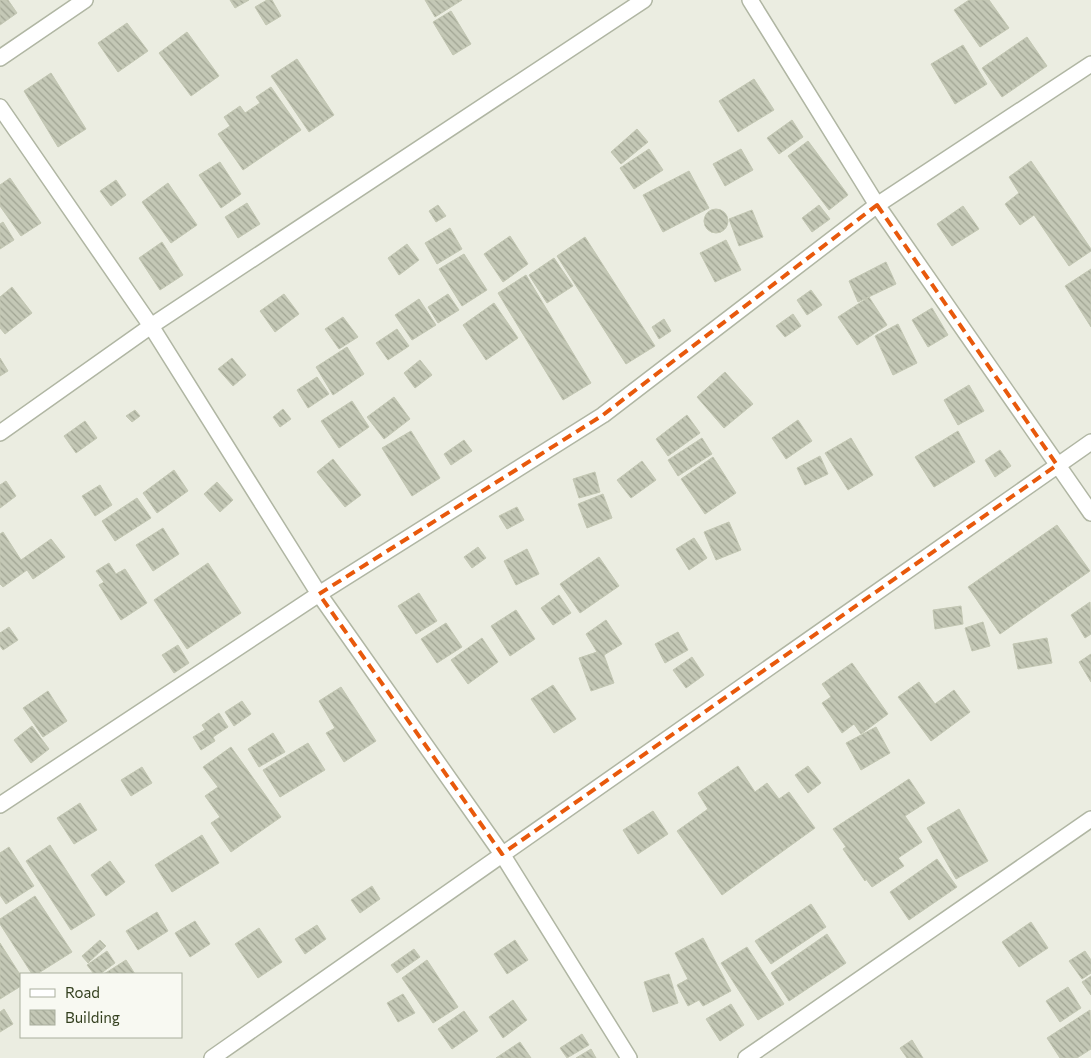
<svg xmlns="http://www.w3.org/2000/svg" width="1091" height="1058" font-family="Commissioner,sans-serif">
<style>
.building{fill:url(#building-back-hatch);stroke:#c3c7b3}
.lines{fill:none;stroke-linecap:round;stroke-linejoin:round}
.minor-casing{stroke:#b0b6a3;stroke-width:18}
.minor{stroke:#fff;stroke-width:15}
.marked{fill:none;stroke:#e8590c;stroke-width:4;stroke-dasharray:10 6;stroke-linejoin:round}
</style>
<defs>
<pattern id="building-back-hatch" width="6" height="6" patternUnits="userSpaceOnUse" patternTransform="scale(1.25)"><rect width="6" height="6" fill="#c4c8b6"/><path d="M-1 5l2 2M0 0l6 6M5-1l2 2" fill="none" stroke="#a0a493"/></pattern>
</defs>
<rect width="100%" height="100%" fill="#ebede1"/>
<path class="building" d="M0 0H8L17 13 0 25Z
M230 0H249L235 8Z
M267 0H272L281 16 266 25 255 7Z
M425 0H462L435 17Z
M969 0H989L1009 28 980 47 954 10Z
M451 11 471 44 453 55 433 22Z
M127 23 148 51 118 72 98 43Z
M187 32 219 76 191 96 159 53Z
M1027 37 1047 66 1002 97 982 68Z
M963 45 987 84 955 104 931 64Z
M297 59 334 115 309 132 271 76Z
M51 73 86 129 58 147 24 91Z
M754 79 774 110 738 132 719 101Z
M271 87 301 130 243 170 218 134 230 126 224 117 240 106 245 113 260 103 256 97Z
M792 120 803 137 779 154 767 138Z
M637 129 648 142 621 164 611 152Z
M808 141 848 195 829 210 788 156Z
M649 149 663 170 634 189 620 168Z
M741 149 753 170 725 186 713 164Z
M1031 161 1091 249V251L1069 266 1034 215 1020 225 1005 204 1019 193 1009 177Z
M220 162 241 194 221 208 199 175Z
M689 171 709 208 663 232 643 195Z
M10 178 41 223 21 236 0 206V185Z
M116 180 126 195 111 206 100 191Z
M168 183 197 225 171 243 142 202Z
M247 203 260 224 238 238 225 217Z
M438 205 446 216 436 222 429 211Z
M819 205 830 219 812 232 802 218Z
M963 206 979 229 952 246 937 224Z
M704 221a12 12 0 1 1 24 0a12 12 0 1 1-24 0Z
M752 210 763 237 739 246 729 219Z
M3 222 14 240 0 249V224Z
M450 228 462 249 437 264 425 243Z
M510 236 528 264 503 282 484 254Z
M585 237 655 346 626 364 557 256Z
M726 240 741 270 715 282 700 253Z
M162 242 183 275 160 290 139 258Z
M407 244 419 260 399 275 388 258Z
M464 254 487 290 462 306 439 269Z
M554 258 573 286 547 303 529 275Z
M886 262 896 284 858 302 849 281Z
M1091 269V327L1065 286Z
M526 275 591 383 563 400 498 293Z
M12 287 32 313 5 334 0 328V297Z
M811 290 822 305 807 315 797 300Z
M284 294 299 314 275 332 260 311Z
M448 294 459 310 438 323 428 307Z
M869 297 887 325 857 345 838 317Z
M419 299 436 325 412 340 395 315Z
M494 303 518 338 486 360 463 325Z
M932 308 948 335 928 347 912 320Z
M793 314 801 326 785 337 776 326Z
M343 317 358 337 339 349 325 329Z
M664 319 671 331 659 339 652 327Z
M898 324 917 363 893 375 875 336Z
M397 329 409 346 388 360 376 343Z
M347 347 364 374 333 395 316 367Z
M0 358 8 371 0 376Z
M232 358 246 375 233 386 218 369Z
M420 360 432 375 415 388 404 373Z
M725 372 753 404 724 428 697 397Z
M317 377 329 394 308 408 297 390Z
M969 385 984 411 958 425 944 400Z
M394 397 410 419 384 439 367 417Z
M352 401 369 427 339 448 321 421Z
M283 409 291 419 280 427 273 417Z
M135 410 140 416 132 422 126 416Z
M687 415 700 433 668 456 656 439Z
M798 420 812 441 786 459 772 438Z
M85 421 97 438 76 453 64 436Z
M411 431 440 478 412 496 382 448Z
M958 431 975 462 934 487 915 457Z
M702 438 712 454 678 476 668 460Z
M851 438 873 475 848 490 825 453Z
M464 440 472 451 451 465 444 454Z
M1000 450 1011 466 995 477 985 460Z
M820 456 828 474 805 485 797 468Z
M713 457 736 493 705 514 681 479Z
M333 459 361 495 345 507 317 472Z
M642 461 656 480 631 498 617 480Z
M174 470 188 491 157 513 143 493Z
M595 472 600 492 579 498 573 479Z
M6 481 16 496 0 508V485Z
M217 482 233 500 220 512 204 494Z
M100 485 112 505 95 516 82 496Z
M603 494 612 518 587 528 578 504Z
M137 498 151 518 115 541 102 521Z
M517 507 524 520 507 529 499 516Z
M729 522 741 550 716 560 704 532Z
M1057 525 1090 571 1000 634 968 587Z
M163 528 179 554 153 571 136 545Z
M3 532 21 560 51 539 65 557 33 579 27 570 3 587 0 584V534Z
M694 538 707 558 689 570 676 549Z
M478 547 486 558 472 568 464 557Z
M527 549 539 574 516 585 504 561Z
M599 557 619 586 580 613 560 584Z
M109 563 116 574 125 569 147 603 121 620 99 585 104 582 96 571Z
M208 563 241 613 187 649 154 600Z
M419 593 437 621 416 634 398 606Z
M559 595 571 613 553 625 541 608Z
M1090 602 1091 634 1085 638 1071 615Z
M961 606 963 624 935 629 933 610Z
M516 610 535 639 510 656 491 626Z
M606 620 622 644 604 655 614 683 591 691 579 658 597 652 586 634Z
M983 622 990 646 972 651 965 628Z
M446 623 462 647 437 663 421 639Z
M9 627 18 640 3 650 0 646V633Z
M678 632 688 650 665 663 655 644Z
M482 638 498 662 468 684 451 660Z
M1047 638 1052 663 1018 669 1013 644Z
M178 645 189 663 174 673 162 655Z
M1091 654V682L1079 662Z
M692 657 704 675 686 688 673 670Z
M852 663 888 714 861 734 854 724 842 733 822 703 831 697 822 684Z
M919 682 935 704 954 690 970 712 931 741 898 697Z
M553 685 576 719 554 733 531 699Z
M341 687 376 741 344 762 326 733 335 728 319 701Z
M48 691 67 721 43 737 23 708Z
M242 701 251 714 234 726 225 712Z
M219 713 228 727 213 737 215 741 201 750 193 737 205 730 202 725Z
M32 726 49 749 31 763 14 740Z
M876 727 890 753 861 770 846 743Z
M273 733 285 752 259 767 248 749Z
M308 743 325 770 280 797 263 770Z
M231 747 281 817 231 852 211 823 220 817 205 796 218 787 203 767Z
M738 766 755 792 767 783 779 799 789 792 815 828 722 895 677 831 708 809 698 793Z
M808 766 821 783 808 793 795 775Z
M142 767 152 783 131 796 121 780Z
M909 779 925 803 905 816 922 842 898 858 904 866 872 887 866 879 865 881 843 849 846 847 833 829Z
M80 803 97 830 74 844 57 818Z
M959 809 988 861 956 879 927 828Z
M653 811 668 834 638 854 623 830Z
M202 835 219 863 172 892 155 865Z
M50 845 95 915 71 930 26 861Z
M9 847 34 886 6 904 0 895V853Z
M937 859 957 887 909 920 890 892Z
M110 861 125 882 106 896 91 875Z
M372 886 380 899 360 913 351 900Z
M35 896 72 952 37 974H32L0 924V919Z
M811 904 826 927 771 964 755 941Z
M157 912 168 931 138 950 126 931Z
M195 921 210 944 190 957 175 933Z
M1031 922 1048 948 1019 967 1002 942Z
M317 925 326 939 305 954 295 939Z
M259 928 282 962 258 978 235 944Z
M827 934 846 963 789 1001 771 973Z
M703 938 731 991 703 1006 699 1000 688 1006 677 985 688 979 675 953Z
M100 940 106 946 88 963 82 956Z
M515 940 528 960 507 974 494 954Z
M0 943 21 976V986L0 999Z
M747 947 784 1004 758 1020 721 963Z
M414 949 420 957 397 973 391 965Z
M107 951 115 963 100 974H94L87 965Z
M1085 951 1091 960V973L1082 979 1069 961Z
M126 960 135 974H104Z
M427 960 458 1007 433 1023 402 978Z
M669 974 678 1003 653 1012 644 982Z
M1091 976V995L1082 982Z
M1068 987 1081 1008 1060 1022 1046 1001Z
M403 994 415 1013 398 1022 387 1003Z
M513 1000 527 1020 503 1038 489 1017Z
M731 1004 744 1025 720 1041 706 1019Z
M4 1009 13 1024 0 1032V1012Z
M1090 1010 1091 1049 1077 1058H1060L1047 1038Z
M464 1011 478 1031 452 1049 438 1029Z
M582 1034 589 1045 567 1058 560 1048Z
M912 1040 923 1058H907L900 1048Z
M520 1042 531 1058H496Z
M591 1049 596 1058H576Z"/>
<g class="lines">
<defs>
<path id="minor" d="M750 0 877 205 1091 513
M0 58 85 0
M0 107 151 326 319 594 502 854 629 1058
M0 433 151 326 644 0
M0 805 319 594 603 415 877 205 1091 64
M212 1058 1091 442
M746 1058 1091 819"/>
</defs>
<use href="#minor" class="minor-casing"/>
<use href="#minor" class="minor"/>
</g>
<path class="marked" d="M877 205 1057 465 502 854 319 594 603 415Z"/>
<rect x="20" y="973" width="162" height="65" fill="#f8f9f2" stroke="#aaaf9e"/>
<rect x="30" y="989" width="25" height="8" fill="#ffffff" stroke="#aaaf9e"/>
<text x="65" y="998" font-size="15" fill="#34401f">Road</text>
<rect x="30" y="1010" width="25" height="15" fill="url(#building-back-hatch)" stroke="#aaaf9e"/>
<text x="65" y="1023" font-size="15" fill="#34401f">Building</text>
</svg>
